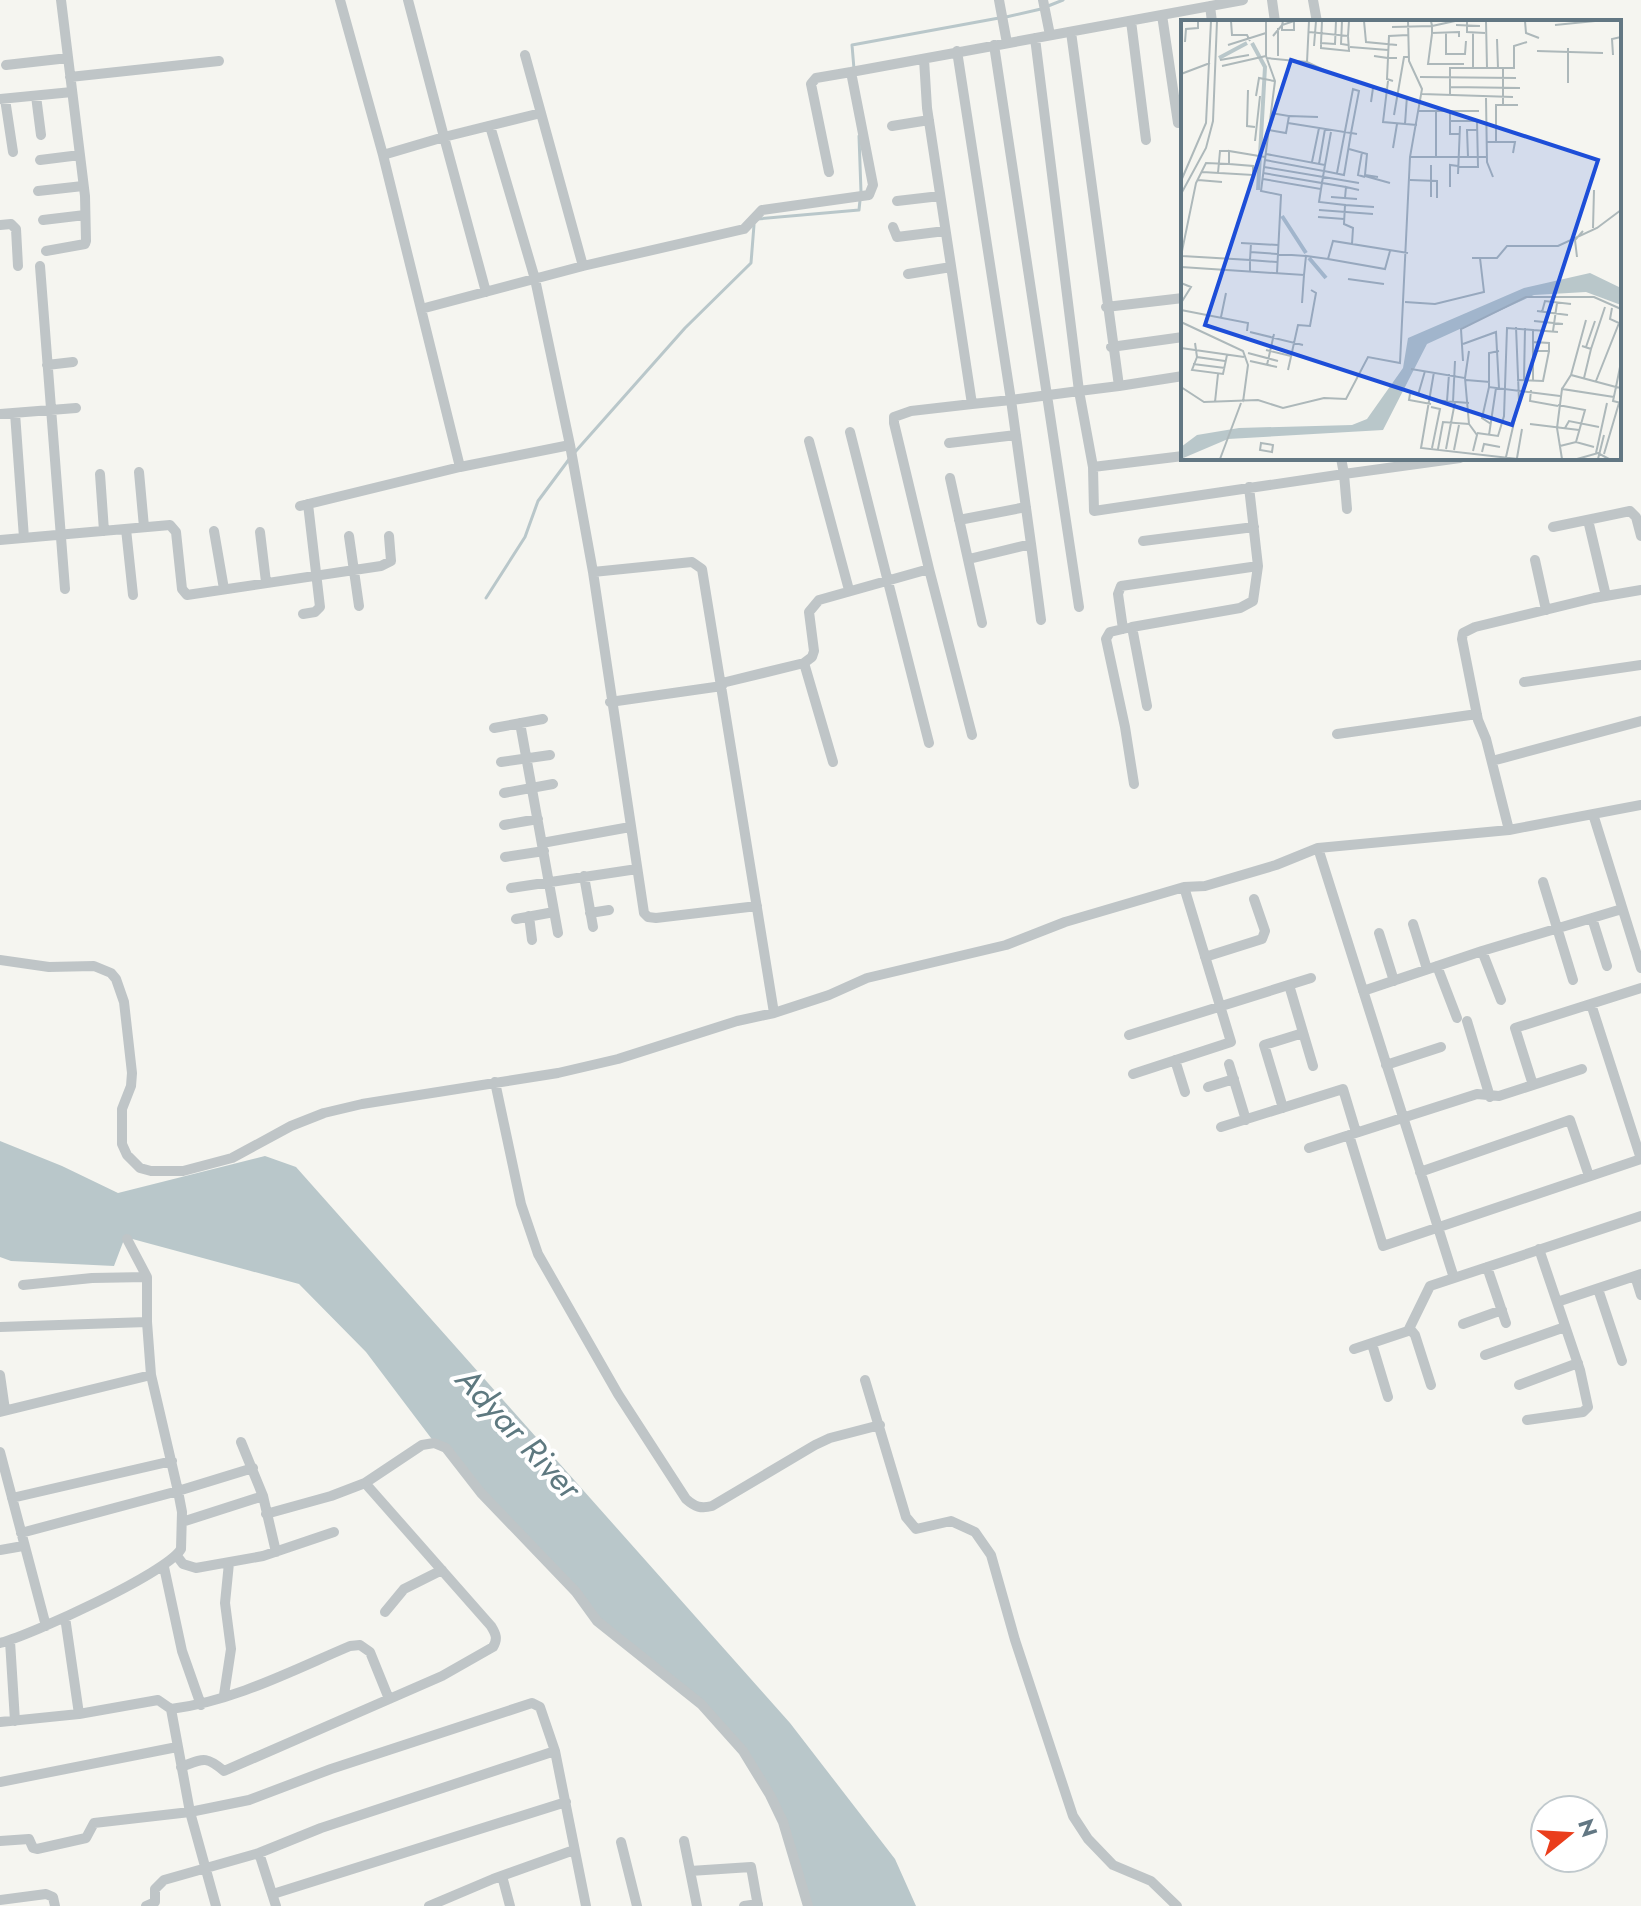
<svg xmlns="http://www.w3.org/2000/svg" width="1641" height="1906" font-family="Jost,sans-serif">
<style>
.water{fill:#b9c7ca}
.lines{fill:none;stroke-linecap:round;stroke-linejoin:round}
.stream{stroke:#b9c7ca;stroke-width:3}
.minor{stroke:#bfc5c7;stroke-width:10}
.labels{text-anchor:middle;stroke-width:8;stroke-linejoin:round;paint-order:stroke}
.water-label{font-size:34px;font-style:italic;fill:#5e7980;stroke:#fff}
.inset-river{fill:none;stroke:#b9c7ca;stroke-width:4}
.inset-road{fill:none;stroke:#adb8ba;stroke-width:2}
.view{fill:#1d4ed8;fill-opacity:0.15;stroke:#1d4ed8;stroke-width:4}
.inset-edge{fill:none;stroke:#627783;stroke-width:4}
</style>
<rect width="100%" height="100%" fill="#f5f5f0"/>
<path class="water" d="M0 1141 62 1166 118 1193 265 1156 296 1167 790 1723 895 1859 916 1906H808L770 1793 710 1713 576 1599 431 1438 366 1352 299 1284 125 1237 114 1266 11 1261 0 1257Z"/>
<g class="lines">
<path class="stream" d="M1048 6 1063 0
M1006 17 1041 9
M854 69 852 45 999 18
M859 136 861 192
M757 219 859 210 860 200
M575 452 685 328 751 263 754 225
M486 598 525 537 538 501 570 458"/>
<path class="minor" d="M340 0 383 155 460 467 570 445 593 572 692 562 702 569 774 1013
M999 0 1007 43
M1043 0 1050 35
M1272 0 1275 22
M1313 0 1317 22
M1210 6 1212 22
M1162 15 1178 123
M1131 21 1146 140
M1071 32 1119 386 1079 391 1093 467 1094 511 1344 474 1341 458
M994 45 1079 607
M957 51 1011 400 1079 391 1035 38
M525 55 583 266
M6 65 68 58
M70 77 219 61
M36 96 41 135
M0 99 72 92
M5 99 13 152
M490 126 535 279 570 445
M892 126 929 120
M383 155 444 137 408 0
M40 160 80 155
M829 172 811 84 816 78 851 72
M38 191 83 186
M897 201 940 196
M43 220 85 215
M0 225 11 224 16 229 18 266
M893 227 897 237 945 231
M46 251 85 244 86 241 85 196 61 0
M40 266 65 589
M908 274 951 267
M486 292 444 137 541 113
M1106 307 1183 298
M421 309 583 266 744 229 762 210 869 195 873 185 851 72 1243 0
M1111 347 1183 337
M47 365 73 362
M1119 386 1183 376
M972 404 1011 400 1031 544
M15 413 24 538
M0 414 76 408
M850 432 929 743
M809 441 849 590
M949 443 1016 435
M1093 467 1183 456
M139 472 144 527
M100 474 104 531
M950 478 982 623
M300 506 460 467
M1347 509 1344 474 1460 458
M959 520 1026 507
M1588 520 1606 596
M1553 527 1630 511 1636 517 1641 536
M126 529 133 595
M214 531 224 589
M260 532 266 582
M349 536 359 606
M0 540 170 525 176 532 182 589 187 595 381 566 391 561 389 536
M1143 541 1254 527
M969 559 1031 544 1041 620
M1535 560 1546 610
M929 569 972 735
M593 572 644 913 648 917 656 918 757 906
M303 614 315 612 320 607 308 504
M1127 628 1110 632 1106 639 1125 727 1134 784
M1123 629 1118 594 1121 586 1258 566
M804 663 833 762
M1524 682 1641 665
M722 683 804 663 812 657 814 651 809 612 819 600 929 569 894 423V417L911 411 972 404 927 108 924 59
M610 702 722 686
M1147 706 1132 627 1240 608 1253 601 1258 566 1249 487
M520 723 558 933
M494 728 543 719
M1337 734 1477 714
M1492 761 1641 721
M501 762 550 755
M504 793 553 784
M1593 814 1641 968
M504 825 538 819
M1509 830 1486 739 1478 720 1462 639 1463 633 1475 627 1594 598 1641 590
M542 843 630 827
M1318 848 1454 1278
M505 857 544 851
M584 876 593 927
M1543 882 1573 980
M511 888 637 869
M590 913 609 910
M529 916 532 940
M1592 918 1607 966
M516 919 554 912
M1413 924 1427 969
M1379 933 1394 981
M1482 951 1501 1000
M1205 957 1262 939 1265 931 1254 899
M0 960 49 967 94 966 111 973 116 979 124 1002 132 1073 131 1086 122 1109V1144L127 1155 140 1168 151 1171H183L232 1158 291 1126 324 1113 362 1104 558 1073 618 1059 737 1021 774 1013 829 995 867 978 1006 945 1065 922 1184 887 1205 886 1276 865 1318 848 1509 830 1641 805
M1437 966 1457 1018
M1289 985 1313 1066
M1363 991 1482 951 1622 909
M1467 1021 1490 1097
M1129 1035 1311 978
M1175 1060 1185 1092
M1229 1064 1246 1120
M1386 1065 1441 1047
M1133 1074 1231 1042 1184 887
M495 1082 521 1204 538 1254 618 1394 686 1499C695 1507 701 1509 712 1506L815 1445 830 1438 880 1425
M1533 1085 1515 1028 1641 988
M1208 1087 1234 1079
M1283 1108 1264 1045 1303 1033
M1221 1127 1343 1089 1356 1132
M1349 1135 1383 1246 1641 1159 1591 1004
M1309 1148 1477 1094 1499 1096 1582 1069
M1420 1172 1570 1120 1589 1176
M1487 1267 1506 1323
M1635 1276 1641 1295
M23 1285 92 1278 147 1277
M1598 1289 1622 1361
M1557 1302 1641 1274
M1463 1324 1502 1310
M0 1327 147 1322
M1410 1329 1415 1335 1431 1385
M1372 1344 1388 1397
M1354 1349 1408 1331 1430 1286 1641 1216
M1485 1355 1565 1327
M0 1375 5 1410
M865 1380 906 1517 916 1529 951 1521 975 1532 991 1555 1015 1640 1073 1816 1088 1839 1113 1865 1151 1881 1177 1906
M1519 1385 1578 1363
M0 1412 151 1375
M1527 1420 1583 1412 1588 1407 1580 1370 1539 1249
M241 1442 263 1496 276 1552
M0 1452 46 1626
M12 1498 172 1461
M266 1514 331 1496 365 1483 422 1445 434 1443 446 1448 481 1493 576 1592 597 1621 701 1704 743 1751 770 1795 783 1822 808 1906
M182 1522 263 1496
M21 1533 178 1491 253 1468
M0 1550 23 1546
M177 1556 183 1564 196 1568 263 1556 334 1532
M164 1567 182 1651 201 1705
M385 1612 404 1589 442 1570
M65 1617 79 1714
M10 1641 15 1721
M0 1643C31 1635 167 1573 181 1549L182 1512 178 1491 151 1375 147 1322V1277L127 1239
M224 1695 231 1649 225 1603 229 1563
M171 1709C234 1701 291 1671 350 1646L360 1645 370 1652 389 1699
M0 1722 79 1714 158 1700 171 1709 190 1812 216 1906
M181 1767C203 1759 205 1755 224 1771L442 1676 493 1647C498 1639 496 1634 491 1626L365 1483
M0 1782 177 1747
M0 1841 29 1839 33 1848 37 1849 86 1838 94 1823 190 1812 249 1800 331 1769 532 1703 540 1707 555 1751 586 1906
M684 1841 697 1906
M621 1842 637 1906
M259 1853 276 1906
M690 1871 751 1867 758 1906
M502 1876 510 1906
M273 1894 566 1802
M0 1900 46 1894 53 1897 55 1906
M146 1906 155 1902V1889L164 1880 259 1853 321 1828 555 1751
M429 1906 493 1879 574 1850
M744 1906 758 1904"/>
</g>
<g class="labels">
<g class="water-label">
<text transform="translate(519 1433) rotate(47)" y="12">Adyar River</text>
</g>
</g>
<g transform="translate(1181 20)">
<rect width="440" height="440" fill="#f5f5f0"/>
<path d="M409 253 440 268V285L405 272 353 275 246 324 202 410 47 419 0 439V427L16 415 58 408 171 405 186 399 222 348 227 318 343 268Z" fill="#b9c7ca"/>
<path class="inset-river" d="M71 23 84 47 77 170M38 38 66 23M101 196 125 233M128 238 145 258"/>
<path class="inset-road" d="M50 1 51 15H66L69 21M85 1V36L94 61 80 171 100 175 96 253M141 1 140 23 154 24 155 1M161 1 160 24 167 25M166 1H183L185 22 216 25M250 1 251 6 274 1M286 1V12L304 13M305 1 306 48M344 1 345 13 358 18M275 5 299 6M374 5 414 1M211 7 251 6V13L278 12V17M128 12 167 16 168 1M265 13V34H284L285 21M292 13V48M251 14 247 44H283M92 16 101 5 113 1V10H101V5L102 1M316 19 317 48M4 22 5 9 17 8V1M140 23V28L168 31 167 16M47 25 85 13M133 26 135 1M169 27 207 30M356 31 422 33M432 35 431 19 440 17M97 36V8M193 36 207 38 208 16 227 15M85 38 126 42 145 51M39 40 68 35M126 42 128 1M41 46 85 36M322 48V85M0 54 29 43M239 57 335 58M207 61 202 102 236 105M212 61 206 59 207 38H216M387 63V28M269 67 339 68M67 70 66 106 74 107M241 74 332 77M269 74V48H333V26L346 22M75 76 78 58 93 61M305 78 306 142 312 157M190 82 192 68 205 69M238 91H298M269 91V114H279M213 95 223 37H227M108 96 137 97M269 101H300M224 104 226 76M88 110 105 113 108 96 90 93M74 121 79 76M306 122H334L332 133M315 122V85H337M212 128 216 104M168 129 186 134 184 155 197 157M181 132 177 155 184 157M85 134 144 145 143 151 163 155 170 113 107 103M229 137H306M255 137V91M287 137 286 110H296M131 142 138 108M138 144 144 109M144 145 150 112M83 147 178 163M277 147H297L296 101M21 152 72 155V146L48 144M37 153 39 131H48M82 153 141 163 143 151 84 140M156 153 172 69 178 71 170 113 176 114M277 154 279 106M184 156 209 163M82 159 140 169 138 182 164 185 163 204 172 208 171 224M17 160 41 162M229 160 256 161V178M0 161 25 103 30 1M269 167V145L277 146M140 169 141 163 165 167M0 174 25 128 32 101 36 1M150 177 176 179M250 177V145M164 178 165 167 178 170M164 185 193 187M138 190 192 194M137 197 163 199M412 208 413 170M60 223 97 225M70 223 69 240 96 242M69 232 125 236M0 236 15 163 25 143 48 144V131L84 137M1 236 69 240V251M396 237 394 220 402 211M291 238H316L326 226H377L416 208 440 190M147 239 204 249 209 231M0 247 123 255 125 236 147 239 152 221 227 233M167 259 203 264M0 263 10 267 0 283M224 282 254 284 303 272 299 238M121 283 123 255M0 290 67 303 66 311M356 291 387 295M361 292 364 281 390 284M40 297 45 273M353 301 382 304M0 302 62 331 67 345 62 382M352 309V361M372 311 376 283M69 312 122 325M352 322 368 323V331H354M14 323 16 337 44 341M282 324 315 312 318 368M401 326 410 329 403 358M405 327 414 301M0 328 63 337M410 329 424 287M85 330 110 336M67 333 97 341M16 337 11 350 42 354 46 335M69 341 96 347M282 341 280 309 345 277H413L440 289M440 342 435 367 440 368M12 344 44 348M86 345 93 314M230 349 284 358 288 404 296 415 292 431M107 350 117 305 129 306 135 273 130 270M253 352 240 428 337 439M390 355 405 300M284 358 288 331M285 360 309 362M336 360 362 361 368 331M343 360 344 308M415 361 438 303 429 299 431 288M0 367 23 382 77 380 102 388 143 378 165 379 187 337 219 343 229 137 241 69 228 41 227 1M308 367V333L318 331M381 369 390 355 435 367 432 381 440 383M350 370 349 381 377 386M229 374 228 380 250 384M237 375 244 351M251 380 288 383M266 381 268 354M34 382 37 354M272 382 274 341M377 385 404 390 395 422M250 387 259 389 251 428M310 404 301 398 308 367 379 376M349 404 398 410M384 408 388 401 418 407M296 413 317 416 323 396 326 308 377 312M308 415 315 368M80 423 92 425 91 432 79 430ZM379 426 395 422 413 427M257 429 262 402 288 404M265 429 274 382M273 430 278 405M301 432 303 424 319 427M415 433 426 383M423 434 438 383M325 437 338 381 335 307M336 438 341 409M39 439 60 383M381 439 376 408 381 369 433 377M396 439 417 433 428 439M417 439 423 415"/>
<path class="view" d="M110 40 417 140 331 405 24 305Z"/>
<rect width="440" height="440" class="inset-edge"/>
</g>
<g transform="translate(1569 1834) rotate(72)"><circle r="38" fill="#ffffff" stroke="#c0c9cd" stroke-width="2"/>
<path d="M0-6L14 30L0 20L-14 30Z" fill="#ea3e1c"/>
<text y="-12" font-size="22" font-weight="bold" text-anchor="middle" fill="#627783">N</text>
</g>
</svg>
